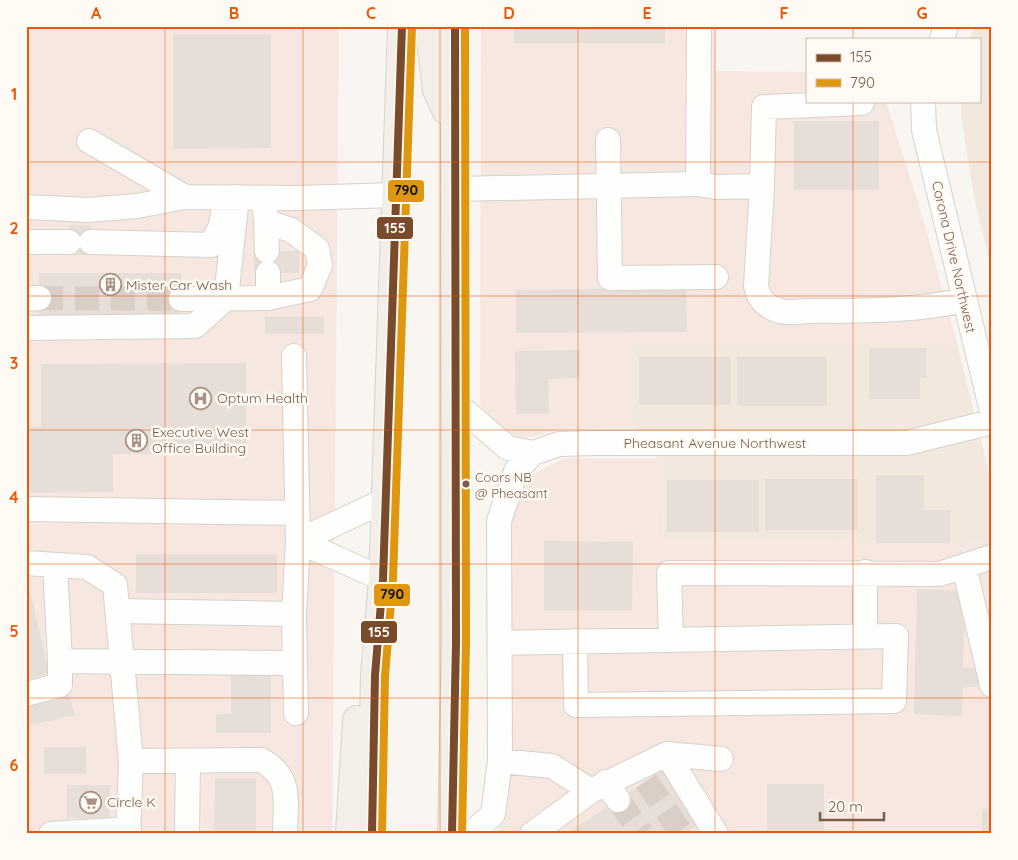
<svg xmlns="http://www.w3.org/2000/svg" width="1018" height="860" font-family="Quicksand,sans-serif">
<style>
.residential{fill:#f2e8de}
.commercial{fill:#f6e8e1}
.building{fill:#e6ded7}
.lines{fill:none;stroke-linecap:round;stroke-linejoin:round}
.minor-tunnel{stroke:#d9cfc7;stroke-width:24;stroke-dasharray:24 12;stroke-linecap:butt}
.minor-casing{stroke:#d7d1cb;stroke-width:26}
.major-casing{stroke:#dad1cc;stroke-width:30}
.minor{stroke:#fefefd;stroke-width:24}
.major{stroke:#f3eee8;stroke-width:28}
.bus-1-casing{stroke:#fffaf3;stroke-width:11}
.bus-2-casing{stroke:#fffaf3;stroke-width:11}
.bus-1{stroke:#7a4b2a;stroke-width:8}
.bus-2{stroke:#de970f;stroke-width:8}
.grid{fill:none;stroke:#e8590c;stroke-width:1;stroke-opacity:0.55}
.bus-dot{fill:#7a5c4d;stroke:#fffaf3;stroke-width:2}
.labels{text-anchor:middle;stroke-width:5;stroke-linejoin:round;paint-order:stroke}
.bus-label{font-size:13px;fill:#7a5c4d;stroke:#fffaf3;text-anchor:start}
.street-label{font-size:14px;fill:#7a5c4d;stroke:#fffaf3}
.poi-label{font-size:14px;fill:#7a5c4d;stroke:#fffaf3;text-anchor:start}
.line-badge{stroke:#fffaf3;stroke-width:2}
.badge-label{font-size:14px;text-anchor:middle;font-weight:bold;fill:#fff}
.pale-badge-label{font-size:14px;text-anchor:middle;font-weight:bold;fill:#111}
.neatline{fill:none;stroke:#e8590c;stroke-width:2}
.grid-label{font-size:16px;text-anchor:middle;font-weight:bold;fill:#e8590c}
</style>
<rect width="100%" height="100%" fill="#f9f5f0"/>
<path class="residential" d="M975 26H992V272L974 197 961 115 962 101H979V39H970Z
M635 343H957L992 486V541L965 544H858V541L664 540 662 465 635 428Z"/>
<path class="commercial" d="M26 26H339L332 834H26Z
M481 26H714L715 71 807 72V101H886L926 229 957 343H635V428L560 429 532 437H516L496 428 480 404Z
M565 458H657L662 465 664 540 858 541 859 544H965L992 541V834H497L509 794 506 530 519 493 535 473Z"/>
<path class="building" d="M514 26H665V43H514Z
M173 34H271V148L173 149Z
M794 121H879V190H794Z
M69 225H91V255H69Z
M254 248H265V251H299V273H254Z
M39 273H181V320H39Z
M686 288 687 332 516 333V290Z
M265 317H324V334H265Z
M869 348H926V378H920V399H869Z
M580 350V378L548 379 549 414H516L515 351Z
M639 357H731V405H639Z
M737 357H827V406H737Z
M246 363V453L113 454V492L26 493V427H41V364Z
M876 475H924V510H950V543H876Z
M765 479H858V530H765Z
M667 480H759V532H667Z
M544 541 633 542 632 610H544Z
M136 554H277V593H136Z
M26 572 49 674 26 679Z
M917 589 966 591 963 667 978 668V687H963L962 716 914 714Z
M231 673H271V733H216V714H231Z
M70 696 75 715 27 726 26 706Z
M44 747H86V774H44Z
M667 767 703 822 685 834H566Z
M215 778H256V834H214Z
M767 784H824V834H767Z
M67 785H110V819L67 818Z
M982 809H992V834H982Z"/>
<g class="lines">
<path class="minor-tunnel" d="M39 298 181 299
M646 781 682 834
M618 800 642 834"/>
<defs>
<path id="minor" d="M942 39 946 26
M923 101 924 130 992 412
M608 140 610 278 716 277
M89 141 185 197
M698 184 716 187 762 186 756 286C759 299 764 305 777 310 786 314 801 311 811 311 862 311 915 311 965 300
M762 186 764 107 862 103
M455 189 698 184 699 26
M26 207 88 210 137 206 185 197 296 198 397 195
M266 222 267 251
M26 242H69
M91 242 211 245 220 228 225 206
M268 273V298
M26 299 39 298
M181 299 268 298 310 289 320 265 317 249 291 230 266 222 264 198
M26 328 195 326 226 298 237 197
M294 356 298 541 294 614
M454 402 508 448 533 453 559 444 594 443H906L992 422
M26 509 297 513
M992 557 964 566 992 685
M26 563 87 567 115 585 131 761
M55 565 60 661 295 663 294 614 117 611
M865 572V636
M383 579 298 541 386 500
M671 640 669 573 939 574 964 566
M500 643 896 636 894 701 576 705 575 641
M295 663 296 713
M26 694 60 685V661
M667 754 716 834
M500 761 552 766 591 791 667 754 721 759
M606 782 618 800
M51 834 129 829
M128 834 131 761 261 760C293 777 285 802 285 834
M187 834 188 762
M471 834 493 814 500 761 499 521 516 471 533 453
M532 834 591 791"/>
<path id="major" d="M429 26 437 90 446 110
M350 834 357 720
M372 834 375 675 383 579 402 26
M452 834 456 642 455 26"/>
</defs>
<use href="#minor" class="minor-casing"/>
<use href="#major" class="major-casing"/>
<use href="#minor" class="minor"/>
<use href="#major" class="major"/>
<defs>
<path id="bus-1" d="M372 834 375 675 383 579 402 26
M452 834 456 642 455 26"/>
<path id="bus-2" d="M382 834 385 676 393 579 412 26
M462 834 466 642 465 26"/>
</defs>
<use href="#bus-1" class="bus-1-casing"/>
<use href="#bus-2" class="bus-2-casing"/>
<use href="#bus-1" class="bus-1"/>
<use href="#bus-2" class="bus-2"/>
</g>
<path class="grid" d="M165 26V834M303 26V834M440 26V834M578 26V834M715 26V834M853 26V39M853 101V834M26 162H992M26 296H992M26 430H992M26 564H992M26 698H992"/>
<defs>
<symbol id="building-ring" viewBox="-11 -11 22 22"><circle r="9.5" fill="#fffaf3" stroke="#a69286" stroke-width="1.5"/><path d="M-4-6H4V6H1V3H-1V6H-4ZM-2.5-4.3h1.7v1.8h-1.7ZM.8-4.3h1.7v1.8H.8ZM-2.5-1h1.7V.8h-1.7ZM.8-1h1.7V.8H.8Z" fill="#a69286"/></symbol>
<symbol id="hospital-ring" viewBox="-11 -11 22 22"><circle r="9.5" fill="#fffaf3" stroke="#a69286" stroke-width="1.5"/><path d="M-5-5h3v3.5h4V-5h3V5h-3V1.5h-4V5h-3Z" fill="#a69286"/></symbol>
<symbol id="supermarket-ring" viewBox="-11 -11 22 22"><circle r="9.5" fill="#fffaf3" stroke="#a69286" stroke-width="1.5"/><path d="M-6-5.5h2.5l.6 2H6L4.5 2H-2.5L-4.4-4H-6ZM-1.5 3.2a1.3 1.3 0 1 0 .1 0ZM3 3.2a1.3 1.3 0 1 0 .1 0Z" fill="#a69286"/></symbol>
</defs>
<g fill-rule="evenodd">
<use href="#building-ring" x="98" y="272" width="25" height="25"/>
<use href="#hospital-ring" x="188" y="386" width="25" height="25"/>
<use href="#building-ring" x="124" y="428" width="25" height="25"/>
<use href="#supermarket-ring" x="78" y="790" width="25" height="25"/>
</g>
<circle class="bus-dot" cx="466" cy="484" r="4.5"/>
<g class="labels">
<g class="bus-label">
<text x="475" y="482">Coors NB<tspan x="475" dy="16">@ Pheasant</tspan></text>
</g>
<g class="street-label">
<text transform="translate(954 257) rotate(77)" y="5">Corona Drive Northwest</text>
<text x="715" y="448">Pheasant Avenue Northwest</text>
</g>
<g class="poi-label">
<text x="126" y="290">Mister Car Wash</text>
<text x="217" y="403">Optum Health</text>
<text x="152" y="437">Executive West<tspan x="152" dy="16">Office Building</tspan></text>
<text x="107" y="807">Circle K</text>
</g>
</g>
<g class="line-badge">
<rect x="387" y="179" width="38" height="24" rx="5" fill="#de970f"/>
<rect x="376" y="216" width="38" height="24" rx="5" fill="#7a4b2a"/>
<rect x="373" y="583" width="38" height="24" rx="5" fill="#de970f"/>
<rect x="360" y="620" width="38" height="24" rx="5" fill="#7a4b2a"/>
</g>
<g class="badge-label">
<text x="395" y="233">155</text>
<text x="379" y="637">155</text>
</g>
<g class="pale-badge-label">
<text x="406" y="195">790</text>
<text x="392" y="599">790</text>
</g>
<rect width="1018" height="860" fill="none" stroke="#fffaf3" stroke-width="55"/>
<rect x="806" y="38" width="175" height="65" fill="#fffaf3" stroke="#cabbb1"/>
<rect x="816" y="54" width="25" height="8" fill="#7a4b2a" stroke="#cabbb1"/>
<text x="850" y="62" font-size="15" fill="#7a5c4d">155</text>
<rect x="816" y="79" width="25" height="8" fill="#de970f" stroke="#cabbb1"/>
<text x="850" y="88" font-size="15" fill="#7a5c4d">790</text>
<path d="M820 812v8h64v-8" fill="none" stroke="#7a5c4d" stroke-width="2.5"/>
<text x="828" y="812" font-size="15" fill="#7a5c4d" stroke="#fffaf3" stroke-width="4" paint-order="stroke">20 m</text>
<rect x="28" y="28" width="962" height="804" class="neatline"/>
<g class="grid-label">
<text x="96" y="19">A</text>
<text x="234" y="19">B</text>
<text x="371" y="19">C</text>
<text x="509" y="19">D</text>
<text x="647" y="19">E</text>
<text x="784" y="19">F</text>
<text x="922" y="19">G</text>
<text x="14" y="100">1</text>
<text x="14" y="234">2</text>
<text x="14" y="369">3</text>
<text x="14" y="503">4</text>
<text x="14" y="637">5</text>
<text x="14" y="771">6</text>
</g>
</svg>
